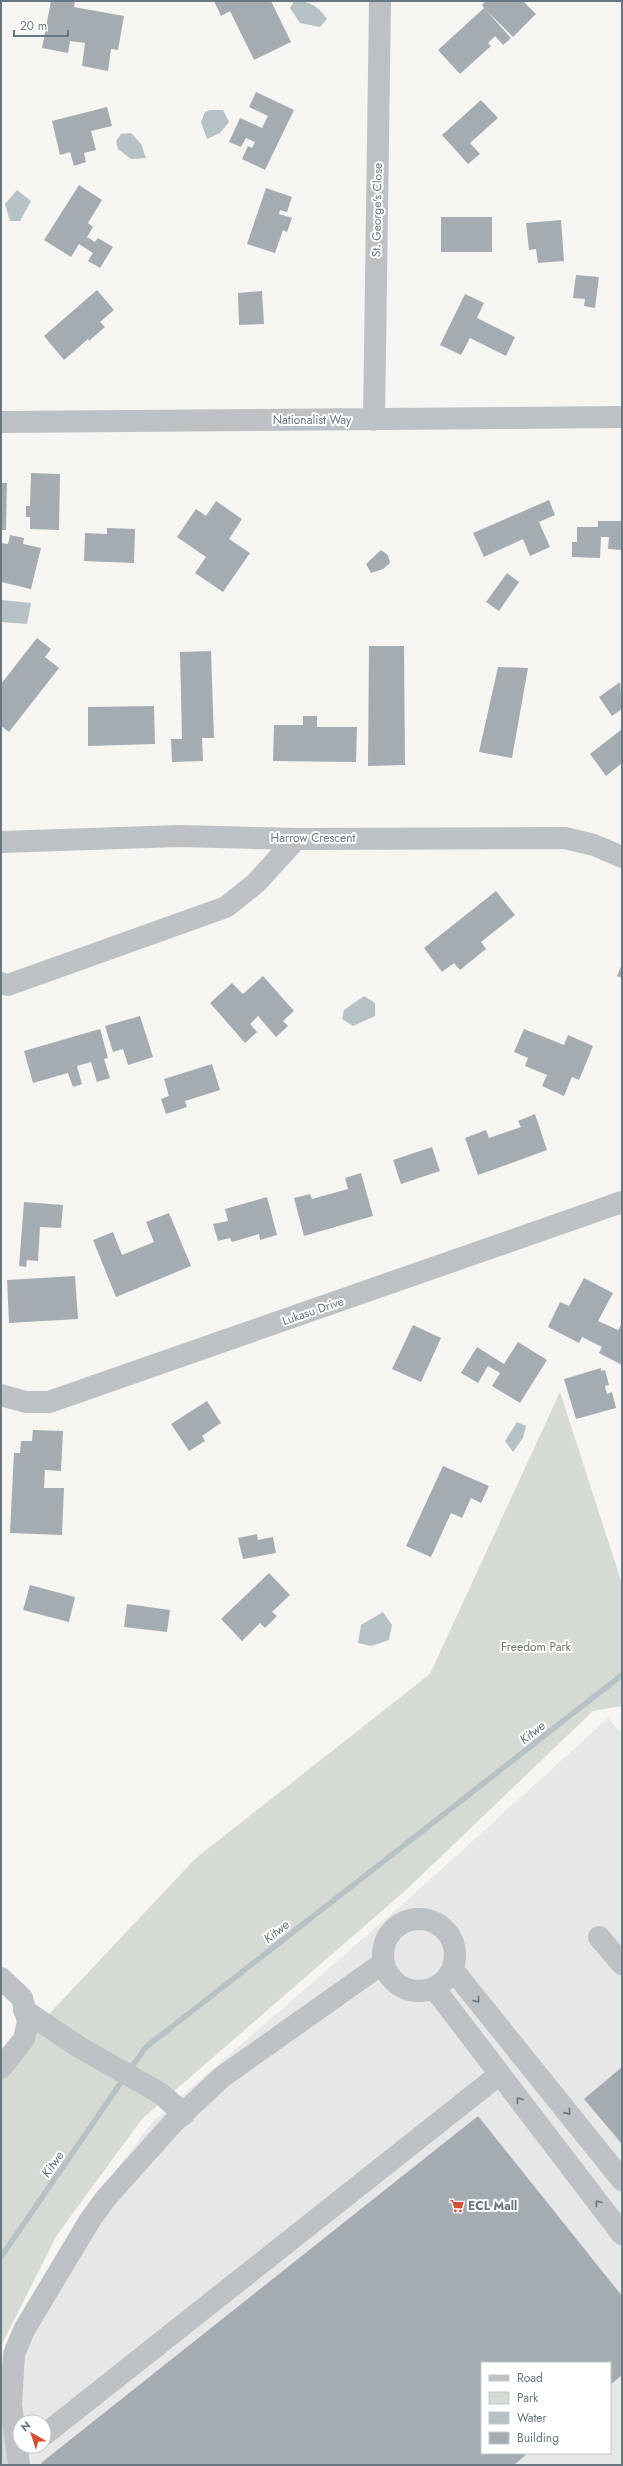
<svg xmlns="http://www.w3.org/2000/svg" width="623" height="2466" font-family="Jost,sans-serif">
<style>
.built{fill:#e6e7e6;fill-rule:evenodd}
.green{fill:#d5dad2}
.water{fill:#b5c1c4}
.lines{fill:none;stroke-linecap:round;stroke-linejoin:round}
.stream{stroke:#b5c1c4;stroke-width:5.5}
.building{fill:#a5acb1}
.minor{stroke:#bdc1c4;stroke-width:22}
.oneway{stroke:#677781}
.labels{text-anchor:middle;stroke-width:4;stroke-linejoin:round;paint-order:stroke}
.street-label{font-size:12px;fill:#677781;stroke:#fff}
.park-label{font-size:12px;fill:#6a7965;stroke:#fff}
.poi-label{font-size:12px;font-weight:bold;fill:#677781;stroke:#fff;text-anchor:start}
.water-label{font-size:13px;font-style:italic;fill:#63777e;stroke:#fff}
</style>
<rect width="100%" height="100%" fill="#f6f5f2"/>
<path class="built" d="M608 1718 622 1734V2465H23L12 2396 1 2362 88 2207 154 2120 411 1897ZM482 2363H610V2453H482ZM20 2422H44V2446H20Z"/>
<path class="green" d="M560 1392 622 1584V1706L593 1711 406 1890 142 2119 57 2235 1 2346V2065L196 1858 430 1674Z
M1 2397 13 2465H1Z"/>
<path class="water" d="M294 1C310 1 318 6 327 19L320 27 300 23 290 8Z
M210 110H223L229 122 220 133 207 139 201 122 205 112Z
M131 133 141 144 146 158 131 159 118 149 116 141 121 134Z
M17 190 31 201 20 221H10L5 204Z
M1 600 31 603 27 624 1 622Z
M364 996 375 1003V1016L353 1026 342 1019 344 1010Z
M517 1422 526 1426 523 1438 513 1452 505 1441Z
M383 1612 392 1625 389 1640 371 1646 358 1643 361 1625Z"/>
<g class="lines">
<path class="stream" d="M129 2071 146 2047 622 1675
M1 2257 124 2078"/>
</g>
<path class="building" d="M51 1H75L74 7 124 16 118 50 111 49 108 71 82 66 85 43 70 41 68 53 42 48Z
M214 1H271L291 42 254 60 230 11 221 16Z
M486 1H523L536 14 513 37 485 9 511 38 503 45 495 36 488 43 491 46 460 74 438 50 484 8 482 5Z
M256 92 294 110 265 170 242 159 248 146 252 148 255 142 246 138 241 147 229 142 240 118 262 128 268 116 249 107Z
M481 100 498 118 470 143 480 154 468 164 442 135Z
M107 107 112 126 91 131 96 150 84 153 86 162 74 166 70 152 60 155 52 121Z
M79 185 102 200 88 223 93 227 87 237 95 242 98 238 113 247 100 268 88 261 93 253 79 244 71 257 44 240Z
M266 188 292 197 287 212 280 210 279 214 292 218 287 232 283 230 275 253 247 244Z
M441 217H492V252H441Z
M561 220 564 261 538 263 536 249 529 250 526 223Z
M576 275 599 277 595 308 584 306 585 299 573 298Z
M97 290 114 310 100 322 105 327 89 341 88 339 64 360 44 336Z
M262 291 264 324 239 325 238 293Z
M465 294 484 303 477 318 515 337 506 356 470 338 461 355 440 345Z
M31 473 60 474 59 530 30 529V517H26V506H30Z
M1 483H7L6 530H1Z
M549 500 555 515 539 522 550 547 530 556 523 539 484 557 473 533Z
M216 501 242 519 229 539 250 553 223 592 195 573 206 557 177 537 196 509 206 516Z
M598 521H622L621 550 608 549 609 537H601L600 558 572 557V542H577V527H598Z
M107 528 135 529 134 563 84 561 85 533 107 534Z
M10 535 24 538 23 544 41 548 31 589 1 582V543L8 544Z
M381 550 388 555 390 563 383 569 371 573 366 564Z
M507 573 519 582 499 611 486 602Z
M37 638 51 649 45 657 59 668 9 732 1 726V684Z
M369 646H404L405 765 368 766Z
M211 651 214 738H202L203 761 172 762 171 739H182L180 652Z
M498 667 528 668 512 758 479 752Z
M620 682 622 709 612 716 599 697Z
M154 706 155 744 88 746V707Z
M303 716H317V727H357L356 762 273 761 274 725H303Z
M622 729V763L606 776 590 754Z
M496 891 515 915 481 942 486 949 460 970 454 963 442 972 424 948Z
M622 964V978L617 976Z
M263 976 294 1011 283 1021 288 1026 276 1037 258 1016 250 1024 257 1032 245 1043 210 1003 232 983 243 994Z
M140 1016 153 1057 128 1065 123 1049 113 1052 105 1026Z
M100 1029 108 1058 104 1059 110 1078 97 1082 91 1062 77 1066 82 1084 73 1087 68 1073 33 1083 24 1051Z
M524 1029 564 1045 568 1035 593 1046 579 1080 572 1077 564 1096 542 1086 547 1075 525 1066 528 1058 514 1052Z
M212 1064 220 1090 185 1101 187 1107 166 1114 161 1099 169 1096 164 1079Z
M535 1114 547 1150 478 1175 465 1138 486 1130 489 1138 521 1127 518 1121Z
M432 1147 440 1171 401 1184 393 1160Z
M361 1173 373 1216 304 1236 294 1198 310 1194 312 1199 348 1189 345 1178Z
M267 1197 277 1235 260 1240 259 1234 232 1242 230 1238 218 1241 213 1224 228 1221 225 1209Z
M24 1202 63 1205 61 1228 40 1227 38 1261 27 1260 26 1267 19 1266Z
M169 1213 191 1266 116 1297 93 1240 113 1232 122 1255 154 1242 146 1222Z
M75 1276 78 1319 9 1323 7 1280Z
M584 1278 613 1293 598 1321 618 1330 622 1323V1365L599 1353 602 1347 582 1337 579 1343 548 1327 560 1302 569 1306Z
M413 1325 441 1338 421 1382 392 1369Z
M518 1342 547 1360 520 1403 492 1386 500 1373 488 1366 478 1383 461 1373 477 1347 504 1364Z
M601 1368V1371L605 1370 609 1385 605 1386 607 1394 612 1392 616 1408 576 1419 564 1379Z
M207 1401 221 1423 202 1436 205 1441 189 1451 171 1424Z
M33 1430 63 1431 61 1471 45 1470 44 1488H64L62 1535 10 1533 14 1453H20L21 1441H32Z
M443 1466 489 1486 481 1503 471 1498 462 1518 451 1513 431 1557 406 1546Z
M257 1534 258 1540 273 1537 276 1553 243 1559 238 1538Z
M269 1573 290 1595 272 1612 277 1616 265 1628 260 1623 242 1641 221 1619Z
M30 1585 75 1597 69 1622 23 1610Z
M127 1604 170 1610 167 1632 124 1627Z
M622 2067V2144L584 2099Z
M478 2116 622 2296V2375L610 2385V2363H482V2453H528L514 2465H43L41 2463Z"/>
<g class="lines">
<path class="minor" d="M374 420 380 1
M1 422 622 417
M1 842 179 836 296 839 565 838 594 845 622 857
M1 983 8 985 226 907 256 883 296 839
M1 1395 26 1402H49L622 1202
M383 1955a36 36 0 1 1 72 0a36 36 0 1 1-72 0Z
M599 1937 622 1964
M453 1970 622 2180
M1 1978 22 1998 28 2022 24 2039 1 2068
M434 1988 622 2234
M24 2010 79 2047 160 2093 184 2114
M44 2435 500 2074
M19 2465 11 2405 14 2354 24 2330 90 2220 106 2198 173 2123 222 2077 383 1963"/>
</g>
<defs><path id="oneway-chevron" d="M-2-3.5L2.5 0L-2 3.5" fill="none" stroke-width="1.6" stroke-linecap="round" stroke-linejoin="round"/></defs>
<g class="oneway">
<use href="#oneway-chevron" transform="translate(477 2000) rotate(51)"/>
<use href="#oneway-chevron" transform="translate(519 2100) rotate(-127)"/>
<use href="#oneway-chevron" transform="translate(568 2112) rotate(51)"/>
<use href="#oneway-chevron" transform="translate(598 2203) rotate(-127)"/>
</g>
<defs>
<symbol id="supermarket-bare" viewBox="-9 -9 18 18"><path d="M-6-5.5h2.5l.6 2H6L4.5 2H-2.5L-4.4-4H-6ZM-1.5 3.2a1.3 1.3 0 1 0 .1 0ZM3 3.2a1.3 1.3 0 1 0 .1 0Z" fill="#d65032" stroke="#fff" stroke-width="2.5" paint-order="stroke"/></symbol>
</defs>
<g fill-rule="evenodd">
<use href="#supermarket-bare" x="447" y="2196" width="20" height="20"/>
</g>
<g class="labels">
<g class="street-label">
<text transform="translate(377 210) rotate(-89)" y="4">St. George's Close</text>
<text x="312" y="424">Nationalist Way</text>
<text x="313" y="842">Harrow Crescent</text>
<text transform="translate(313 1311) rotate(-19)" y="4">Lukasu Drive</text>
</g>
<g class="park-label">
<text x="536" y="1651">Freedom Park</text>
</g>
<g class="poi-label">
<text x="468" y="2210">ECL Mall</text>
</g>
<g class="water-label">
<text transform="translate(532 1732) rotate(-38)" y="5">Kitwe</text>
<text transform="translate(276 1931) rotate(-38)" y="5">Kitwe</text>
<text transform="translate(52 2164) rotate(-55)" y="5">Kitwe</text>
</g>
</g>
<rect width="623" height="2466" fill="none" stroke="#677781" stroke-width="4"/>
<rect x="481" y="2362" width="130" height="92" fill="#ffffff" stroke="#c2c9cd"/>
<rect x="489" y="2375" width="20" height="6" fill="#bdc1c4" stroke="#c2c9cd"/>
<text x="517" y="2382" font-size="12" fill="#677781">Road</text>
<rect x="489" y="2392" width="20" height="12" fill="#d5dad2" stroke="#c2c9cd"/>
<text x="517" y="2402" font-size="12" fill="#677781">Park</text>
<rect x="489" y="2412" width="20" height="12" fill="#b5c1c4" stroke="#c2c9cd"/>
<text x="517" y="2422" font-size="12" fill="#677781">Water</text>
<rect x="489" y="2432" width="20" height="12" fill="#a5acb1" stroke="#c2c9cd"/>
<text x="517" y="2442" font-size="12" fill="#677781">Building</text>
<g transform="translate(32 2434) rotate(321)"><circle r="19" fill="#ffffff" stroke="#c2c9cd"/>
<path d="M0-3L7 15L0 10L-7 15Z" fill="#d65032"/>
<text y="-6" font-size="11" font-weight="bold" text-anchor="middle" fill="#677781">N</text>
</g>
<path d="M14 30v6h54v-6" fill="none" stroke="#677781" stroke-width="2"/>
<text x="20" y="30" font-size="12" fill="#677781" stroke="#ffffff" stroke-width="3" paint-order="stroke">20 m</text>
</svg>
